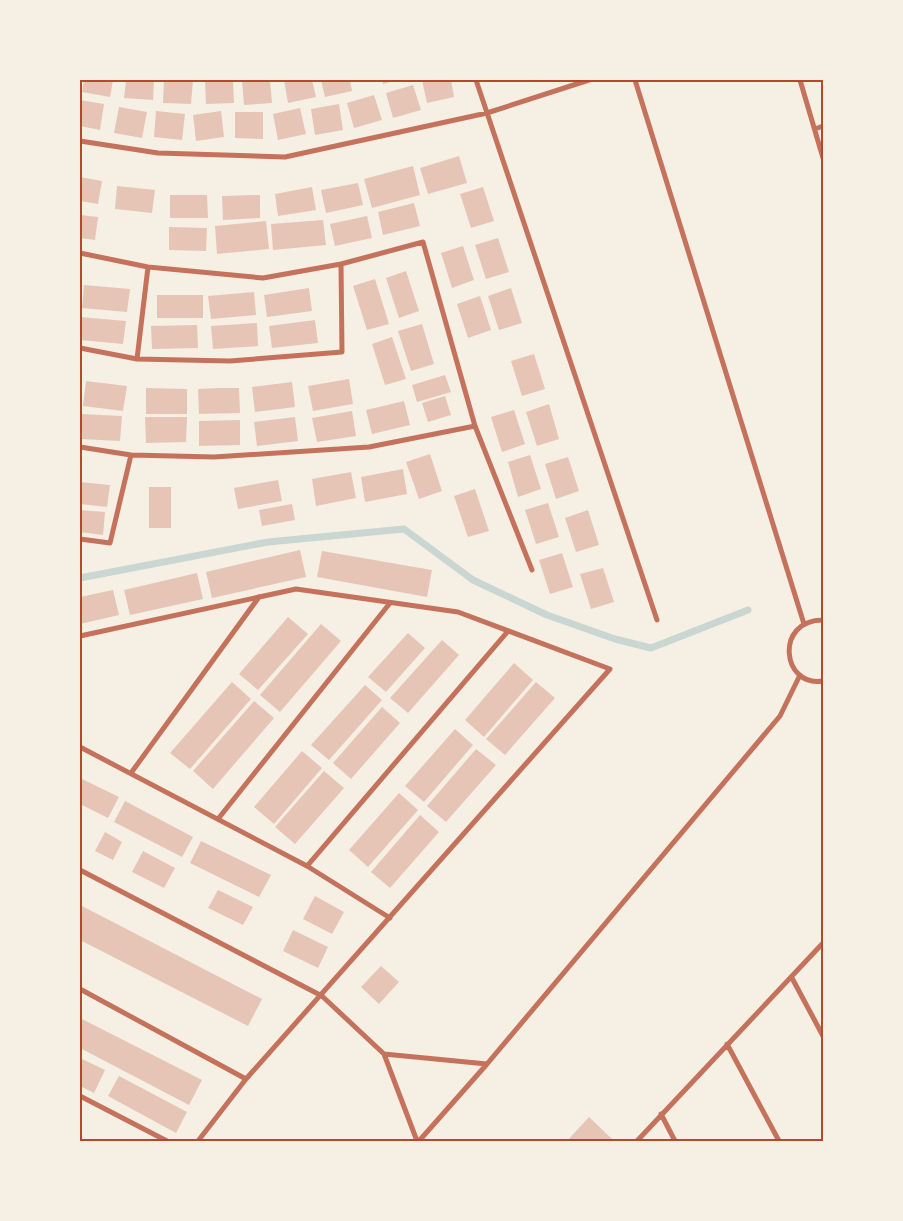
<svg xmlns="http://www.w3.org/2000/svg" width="903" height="1221" font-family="'Playfair Display',serif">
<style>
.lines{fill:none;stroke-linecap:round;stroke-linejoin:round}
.stream{stroke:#c9d6d2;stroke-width:7}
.building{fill:#e6c5b7}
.minor{stroke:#c5725c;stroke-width:5}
.neatline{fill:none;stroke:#b5482f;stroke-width:2}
</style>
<rect width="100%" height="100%" fill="#f6efe4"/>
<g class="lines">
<path class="stream" d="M80 578 268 542 404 529 473 580 547 615 615 639 651 648 748 610"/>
</g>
<path class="building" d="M84 80H113L110 97 82 92Z
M126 80H154L153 100 124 98Z
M164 80H193L191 104 163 103Z
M205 80H233L234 103 206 104Z
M242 80H270L272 103 244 105Z
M284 80H312L316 97 288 103Z
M321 80H350L352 91 325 97Z
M382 80H394V81L383 84Z
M422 80H451L454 97 427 103Z
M413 85 421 110 393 118 386 93Z
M374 95 382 120 354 128 347 103Z
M80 100 104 104 100 130 80 126Z
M339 104 343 130 315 135 311 109Z
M119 107 147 112 142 138 114 133Z
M300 108 306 134 278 140 273 114Z
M156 111 185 114 182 140 154 137Z
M221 111 224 137 196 141 193 115Z
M235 112H263V139L235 138Z
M459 156 467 183 428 194 420 168Z
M413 166 420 195 372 208 364 179Z
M80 177 102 181 98 204 80 201Z
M358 183 363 205 326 213 321 190Z
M117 186 155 190 152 213 115 209Z
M312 187 316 210 278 216 275 194Z
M483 187 494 221 471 228 460 194Z
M170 195H207L208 218H170Z
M260 195V218L223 220 222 196Z
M414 203 420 226 383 235 378 212Z
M80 215 98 217 95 240 80 238Z
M367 216 372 238 335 246 330 224Z
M323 220 326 245 273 250 271 224Z
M266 221 269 249 217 254 215 226Z
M169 227 207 228 206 251 169 250Z
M498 238 509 272 486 279 475 245Z
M463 246 474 280 452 288 441 253Z
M406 271 419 311 399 318 386 278Z
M375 279 389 324 367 330 353 286Z
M84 285 130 289 127 312 82 308Z
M309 288 312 311 267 317 264 295Z
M511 288 522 323 499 330 488 296Z
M254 292 256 315 211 319 208 296Z
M157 295H203V318H157Z
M480 296 491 330 468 338 457 304Z
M80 317 126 321 123 344 80 340Z
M315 320 318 343 272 348 269 326Z
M257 323 258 346 213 349 211 326Z
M422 324 434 364 411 371 398 331Z
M197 325 198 348 152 349 151 326Z
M392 337 406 379 385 385 372 344Z
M534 354 545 389 522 396 511 361Z
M445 375 451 392 417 402 412 385Z
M349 379 353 404 313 411 308 386Z
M86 381 127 386 123 411 83 406Z
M292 382 295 407 255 412 252 387Z
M146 388 187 389V414H146Z
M219 388H239L240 413 199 414 198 389Z
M445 396 451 415 428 422 422 403Z
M404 401 410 425 372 434 366 410Z
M549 404 559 439 537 446 526 412Z
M514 410 525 444 502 452 491 417Z
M352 411 356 436 317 442 312 418Z
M81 414 122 416 120 441 80 439Z
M145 417H187L186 442 146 443Z
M295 417 298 441 257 446 254 422Z
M240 420V445L199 446V421Z
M430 454 442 491 419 499 406 462Z
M530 455 541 489 518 497 508 462Z
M568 457 579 491 556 499 545 464Z
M403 469 407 494 365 502 361 477Z
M351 472 356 498 316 506 312 479Z
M278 480 282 501 238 509 234 488Z
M80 482 110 485 107 507 80 504Z
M149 487H171V528H149Z
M475 489 489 531 468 537 454 496Z
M548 503 559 537 536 544 525 510Z
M292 504 295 520 262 526 259 510Z
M80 510 105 512 103 535 80 532Z
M588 510 599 545 576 552 565 518Z
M300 550 306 577 212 598 206 572Z
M322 551 432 570 427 597 317 577Z
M562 553 573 587 550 594 539 560Z
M603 568 614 602 591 609 580 574Z
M197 573 203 599 130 615 124 590Z
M113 590 119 615 80 624V597Z
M288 617 308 634 258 690 239 674Z
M321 624 341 641 280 712 260 695Z
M408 633 425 648 386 692 368 677Z
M442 640 459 655 408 713 390 698Z
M514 663 533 680 484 737 465 720Z
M232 682 251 699 190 769 170 753Z
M536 682 555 698 505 755 486 739Z
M365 685 382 700 329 760 311 745Z
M254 701 274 718 213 789 193 771Z
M382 707 400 723 351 779 333 763Z
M455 729 473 745 424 802 405 786Z
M476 749 496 765 446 822 427 806Z
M302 751 322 768 274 824 254 807Z
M324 771 344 788 295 844 275 827Z
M80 778 119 797 108 818 80 804Z
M399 793 418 810 368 867 349 850Z
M125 801 193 837 182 857 114 822Z
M420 815 439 832 390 888 371 872Z
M105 832 122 842 113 860 95 851Z
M201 841 271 875 259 897 190 863Z
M143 851 175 868 164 888 132 872Z
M218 890 253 907 243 925 208 908Z
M315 896 344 912 332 934 303 919Z
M80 905 262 999 248 1026 80 940Z
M293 930 328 947 318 968 283 951Z
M381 966 399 982 379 1004 361 987Z
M80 1018 202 1080 189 1105 80 1048Z
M80 1058 105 1070 94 1093 80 1086Z
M119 1076 187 1112 176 1133 108 1096Z
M589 1117 612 1139 610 1141H567Z"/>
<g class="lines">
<path class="minor" d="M476 80 657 620
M635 80 804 624
M800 80 823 158
M815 129 823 126
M80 141 158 153 285 157 487 113 589 80
M80 253 148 267 263 278 341 264 423 242 475 426 532 570
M80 348 137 359 230 361 342 352 341 264
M137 359 148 267
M80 447 131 455 214 457 369 447 475 426
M80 539 110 543 131 455
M823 620C774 620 782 688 823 681
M80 636 296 589 458 612 610 669 246 1079 198 1141
M80 747 307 866 390 918
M131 773 259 597
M218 819 390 603
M307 866 508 631
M80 870 322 996 384 1054 487 1064
M792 978 823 1036
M80 989 246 1079
M727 1044 779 1141
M384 1054 417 1141
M80 1096 167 1141
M661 1114 675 1141
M419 1141 487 1064 780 716 800 675
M637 1141 823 943"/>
</g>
<rect width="903" height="1221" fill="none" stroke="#f6efe4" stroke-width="162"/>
<rect x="81" y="81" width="741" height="1059" class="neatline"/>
</svg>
